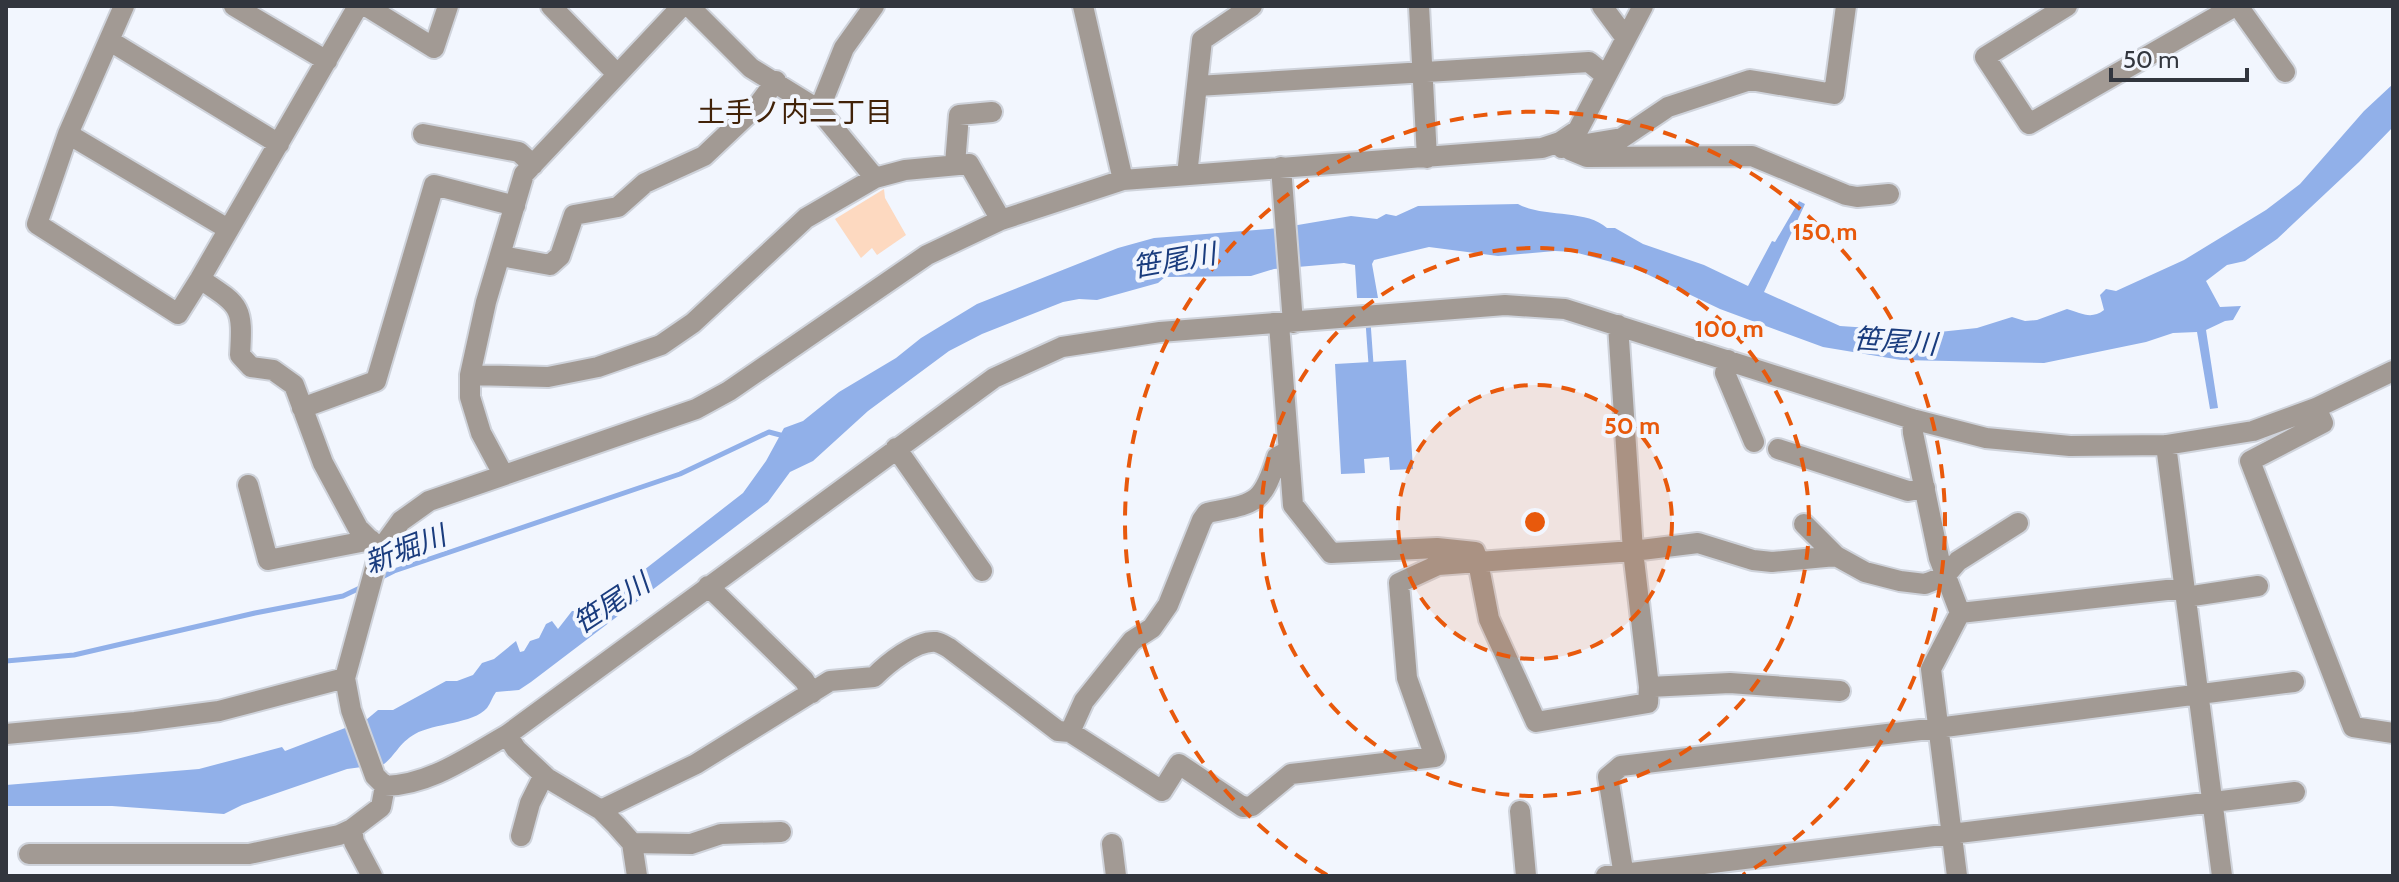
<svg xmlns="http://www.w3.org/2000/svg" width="2399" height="882" font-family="Cabin,'Noto Sans JP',sans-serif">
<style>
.green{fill:#fdd9c0}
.water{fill:#91b0e9}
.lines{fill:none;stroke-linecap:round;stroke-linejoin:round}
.stream{stroke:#91b0e9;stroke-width:5}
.minor-casing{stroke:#cfd3db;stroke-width:24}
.minor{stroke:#a29a94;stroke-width:20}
.ring{fill:none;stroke:#e8590c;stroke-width:4;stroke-dasharray:14 10}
.labels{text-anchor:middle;stroke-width:8;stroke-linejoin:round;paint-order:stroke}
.neighbourhood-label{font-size:28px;fill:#412208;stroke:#f2f6fe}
.water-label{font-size:28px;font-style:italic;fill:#1a3c7e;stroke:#f2f6fe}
.centre{fill:#e8590c;stroke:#f2f6fe;stroke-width:4}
.ring-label{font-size:24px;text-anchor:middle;font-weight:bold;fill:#e8590c;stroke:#f2f6fe;stroke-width:8;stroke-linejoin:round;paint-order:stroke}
</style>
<rect width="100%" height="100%" fill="#f2f6fe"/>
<path class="green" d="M884 189 885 198 906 235 877 255 872 248 861 258 835 219Z"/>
<path class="water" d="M2393 84V127L2359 162 2277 239 2245 261 2227 265 2206 281 2220 307 2241 306 2233 320 2225 321 2206 330 2218 408 2210 409 2197 332 2173 333 2146 342 2044 363 1901 360 1823 347 1720 309 1634 268 1574 252 1555 251 1498 256 1429 247 1374 260 1372 264 1378 298H1357L1355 265 1344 263 1274 269 1251 276 1165 277 1158 283 1097 300 1079 299 1063 302 982 334 949 351 868 411 813 461 790 472 768 502 531 682 519 690 496 692C492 697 491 703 487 708 473 724 434 723 415 734 399 743 395 756 384 764L347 769 242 805 224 814 112 806H6V785L199 769 282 747 285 751 366 720 378 710H393L446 681H457L473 675 482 663 494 659 516 641 520 652 524 651 530 641 539 638 546 624 552 621 558 629 572 611H584L599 605 743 493 766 461 784 428 803 421 839 392 896 358 921 338 977 304 1118 248 1154 238 1280 228 1351 216 1377 219 1386 214 1396 216 1418 206 1518 204C1543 218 1586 209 1607 228H1615L1643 244 1704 265 1748 286 1772 241 1775 242 1799 201 1805 204 1764 292 1840 326 1900 330 1911 335 1977 328 2012 317 2025 321 2037 320 2067 309C2081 313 2091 320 2104 310L2100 295 2106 289 2116 291 2184 260 2266 210 2300 184 2364 111Z
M1406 360 1413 469 1390 470 1389 457 1364 459 1365 473 1341 474 1335 364Z"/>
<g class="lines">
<path class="stream" d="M1368 322 1371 364
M378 579 394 571 680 474 769 432 784 436
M6 661 74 655 255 613 343 596 362 587"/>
<defs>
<path id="minor" d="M124 6 68 134 37 224 178 314 200 279 358 6
M234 6 327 61
M366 6 434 48 448 6
M551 6 617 74
M689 6 751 68 819 110 875 178
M1083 6 1123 180
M1419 6 1427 158
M1602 6 1625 37
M1643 6 1578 130 1560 142 1542 148 1123 180 1001 220 927 255 729 391 696 409 429 501 401 521 380 550 345 678 351 710 375 776 385 786C430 785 468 757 507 735L994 378 1062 347 1160 332 1505 305 1565 309 1912 419 1986 438 2070 446 2166 445 2253 431 2316 408 2393 371
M2067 6 1985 57 2029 124 2235 6
M2238 6 2285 72
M110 41 279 144
M1197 86 1589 62 1606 76
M819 110 844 48 874 6
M68 134 228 229
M423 134 519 152 533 165
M1562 148 1622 138 1668 107 1750 80 1834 94 1846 6
M1570 150 1587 157 1752 156 1846 195 1857 197 1889 194
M955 164 959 115 992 112
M1281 167 1293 323
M1187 175 1202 40 1252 6
M501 256 550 265 560 256 574 215 618 207 645 183 704 156 758 105 776 81
M200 279C241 306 243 306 240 355L251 367 273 370 294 385 323 463 358 528 380 550
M1279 324 1293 505 1331 553 1437 548 1475 552 1478 562 1633 551 1698 543 1753 560 1772 562 1836 556
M1728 360 1725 373 1754 442
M470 375 548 377 598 367 661 345 693 323 806 218 875 178 905 170 969 164 1001 220
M302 408 376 381 434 185 515 206
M2316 408 2323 423 2250 461 2353 727 2393 733
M1912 419 1913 433 1939 558 1960 613 1931 669 1957 876
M2166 445 2222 876
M896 448 982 571
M1778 449 1908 491 1925 488
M503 474 481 433 470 397V375L486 302 524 174 682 6
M248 485 268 560 371 540
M1804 524 1836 556 1865 572 1900 581 1925 584 1945 576 1958 561 2018 523
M708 586 804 680 812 693
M2186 597 2258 586
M1960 613 2185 588
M1649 687 1730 683 1840 691
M1070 732 1084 701 1132 641 1152 628 1168 605 1202 520 1207 513C1255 503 1262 506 1277 457L1288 451
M6 734 135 722 219 711 345 678
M507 735 516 749 547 778 601 810 616 825 632 843 637 876
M601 810 696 764 830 681 874 677C887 664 916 640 936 642 941 643 945 646 949 648L1058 731 1070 732 1162 791 1179 764 1243 807 1252 806 1291 774 1435 757 1407 678 1399 583 1438 565 1478 562 1489 619 1536 722 1648 703 1649 687 1633 551 1618 325
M1520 811 1526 876
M352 829 354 842 372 876
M521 836 530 803 544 775
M632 843 691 844 721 834 781 832
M1112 844 1116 876
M29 854H249L339 835 352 829 381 807 385 786
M1606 876 2295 792
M1624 876 1608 777 1621 766 1937 728 2294 682"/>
</defs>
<use href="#minor" class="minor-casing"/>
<use href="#minor" class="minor"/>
</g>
<circle cx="1535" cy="522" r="137" fill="#e8590c" fill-opacity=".12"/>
<g class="ring">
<circle cx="1535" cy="522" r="137"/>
<circle cx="1535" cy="522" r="274"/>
<path d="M1327 875A410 410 0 1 1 1743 875"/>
</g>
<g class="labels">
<g class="neighbourhood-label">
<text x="795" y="122">土手ノ内二丁目</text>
</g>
<g class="water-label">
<text transform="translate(1174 260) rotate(-10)" y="10">笹尾川</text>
<text transform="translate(1895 341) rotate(4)" y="10">笹尾川</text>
<text transform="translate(405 549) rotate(-21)" y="10">新堀川</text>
<text transform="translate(611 603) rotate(-33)" y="10">笹尾川</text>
</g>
</g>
<circle cx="1535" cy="522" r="12" class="centre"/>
<g class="ring-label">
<text x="1825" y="240">150 m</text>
<text x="1729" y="337">100 m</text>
<text x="1632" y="434">50 m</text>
</g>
<rect width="2399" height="882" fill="none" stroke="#32363e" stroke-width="16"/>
<path d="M2111 68v12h136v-12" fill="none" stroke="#32363e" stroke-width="4"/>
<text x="2123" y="68" font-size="24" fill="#32363e" stroke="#f2f6fe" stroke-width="6" paint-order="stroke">50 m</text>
</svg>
